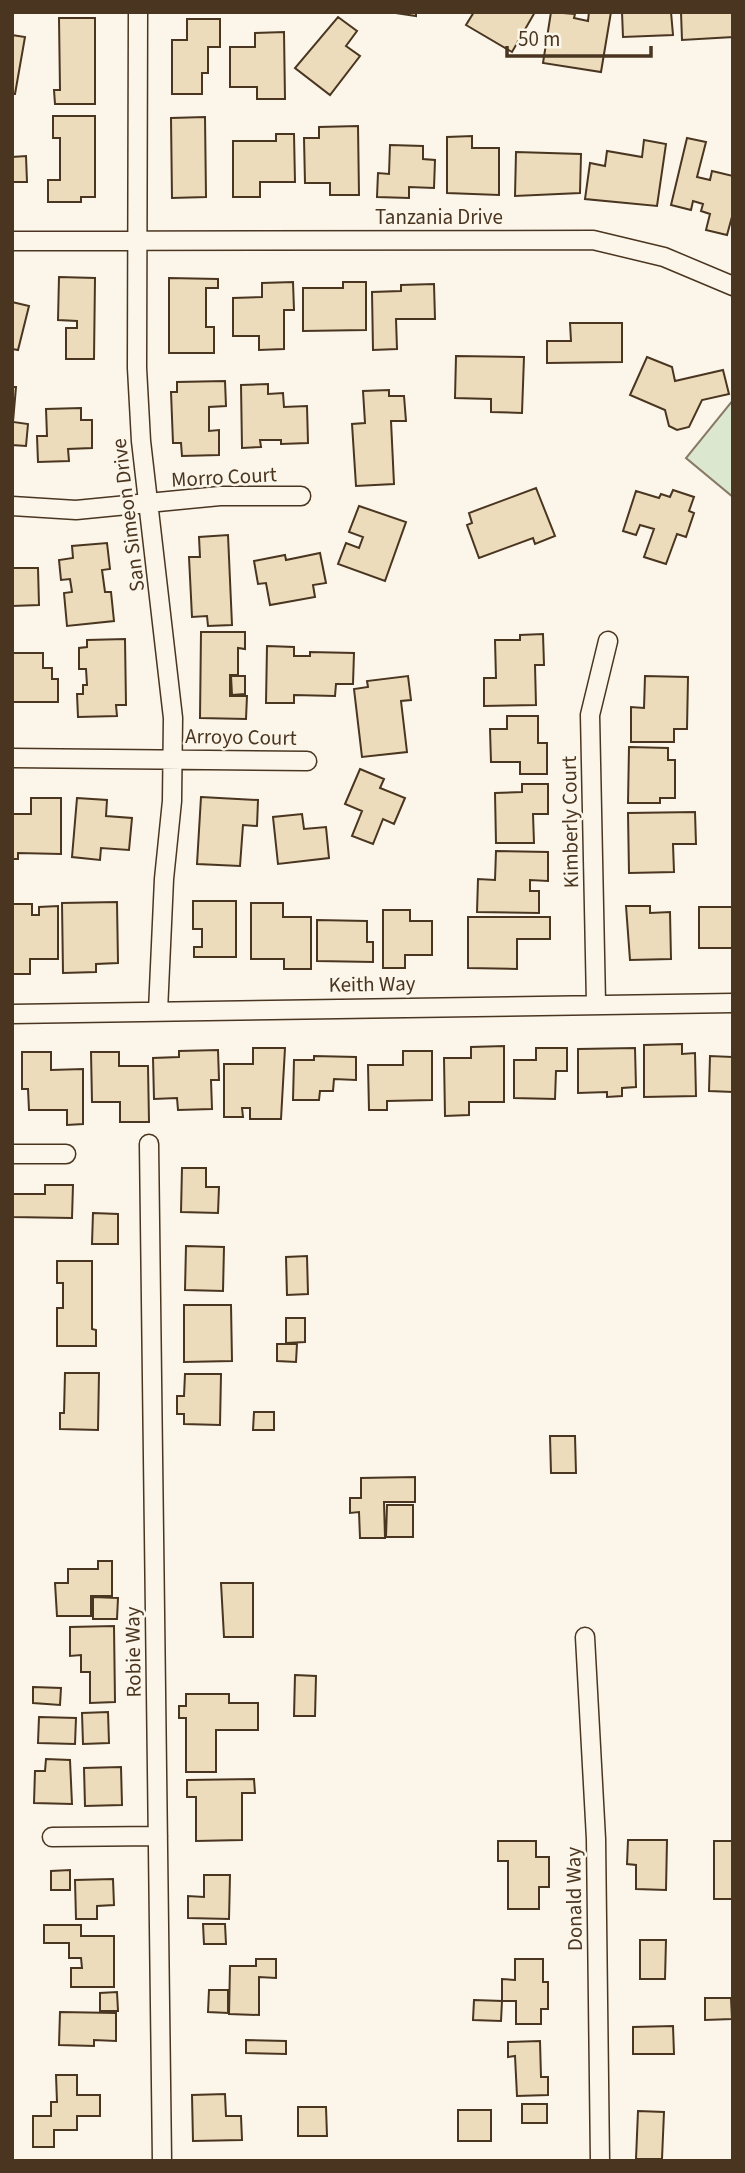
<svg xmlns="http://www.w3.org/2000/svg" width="745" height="2173" font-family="'Source Sans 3',sans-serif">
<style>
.green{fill:#dce7d0;stroke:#887966;stroke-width:2}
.building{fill:#ecdcbc;stroke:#4a3520;stroke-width:2}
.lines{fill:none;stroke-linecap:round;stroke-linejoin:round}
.street-casing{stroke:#4a3520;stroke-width:21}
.street{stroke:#fbf6e9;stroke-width:18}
.labels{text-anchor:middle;stroke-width:5;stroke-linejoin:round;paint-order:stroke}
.street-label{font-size:21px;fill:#4a3520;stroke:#fbf6e9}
</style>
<rect width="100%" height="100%" fill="#fbf6e9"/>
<path class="green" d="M733 400V497L686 458Z"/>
<path class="building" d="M389 12H416V16Z
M474 12H535L512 52 466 25Z
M551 12 575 14 574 18 588 21 589 12H611L601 72 543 63Z
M622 12H671L673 35 623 37Z
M681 12H733V37L682 40Z
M338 17 357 31 346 46 360 56 330 95 295 68Z
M59 18H95V104H55L54 90H60Z
M187 19H220V47H208V73H202V94H172V40H187Z
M284 32 285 99H257V87H230V47H255V33Z
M12 35 25 37 15 94H12Z
M53 116H95V197H81V202H48V180H60V138H53Z
M205 117 206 197 172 198 171 118Z
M358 126 359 195H330V183H305L304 138H319V127Z
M276 134H294L295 182H260V197H233V141H276Z
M472 136V148H499V195L447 193V137Z
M687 138 706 142 697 177 710 180 712 171 733 176V213L727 235 706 230 710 214 701 211 703 204 693 201 691 210 671 205Z
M644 140 666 144 657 206 585 199 590 163 605 166 607 151 642 157Z
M390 145 423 146V159L435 160 434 188 409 187V198L377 197 378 173 389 174Z
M516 152 581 154 580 193 515 196Z
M26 156 27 182H12V157Z
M59 277 95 278 94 359H66V328H77V321L58 320Z
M169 278 218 279V288H206V327H214V353H169Z
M293 282 294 310H284V349L259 350V336H233V298L262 297V283Z
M343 282H366V330L303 331V288H343Z
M434 284 435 319H396L397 349 373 350 372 292 401 291V285Z
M12 302 29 306 18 350 12 349Z
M570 323H622V362L547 363V341H571Z
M456 356 524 357 522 413 491 412V399L455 398Z
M647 357 672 367 675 381 723 370 729 394 702 400 689 427 677 430 669 426 665 410 630 395Z
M225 381 226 406 209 407V431L219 430V455L182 456 181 443H173L171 392H177V382Z
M268 384V394L283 393 284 407 307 406 308 443 281 444V440H260L261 447 242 448 241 385Z
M12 387H16L13 422 28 424 26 446 12 445Z
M389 390V396H404L406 421H391L394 484 356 486 352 424 365 423 363 391Z
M81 408V420H92V448L68 449 69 461 38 462 37 436H47L46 409Z
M536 488 555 536 535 544 533 538 479 558 467 525 472 523 469 513Z
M673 490 694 497 689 511 694 513 686 537 677 534 666 564 644 557 654 529 640 525 636 535 623 531 636 491 659 498 661 494 670 497Z
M359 506 406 522 385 581 338 564 346 543 359 548 363 537 349 532Z
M228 535 232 625 208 626 207 616 192 617 189 557H200L199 537Z
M107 543 110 569 102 570 105 592H111L114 621 67 626 64 593 72 592 70 579 61 580 59 560 73 558 72 546Z
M320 553 326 583 313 585 315 597 270 605 266 583 258 584 254 561 285 555 286 560Z
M12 568H38L39 605 12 606Z
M201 632H245V649L238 648V675H230V696H247L246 719 200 718Z
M543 634 544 665H535L536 705 484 706V678H496L495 640H520V635Z
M125 639 126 705H116L117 716 78 717 77 694H83V685H87L86 669H79V648L87 647V640Z
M267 646 294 647V656H310V652L354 653 353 684H336L335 696 294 695V703H266Z
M12 653H43V668H52V679H58V702H12Z
M231 676H245V694L232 695Z
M408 676 411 700 401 701 407 752 362 757 354 689 368 687 367 681Z
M645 676 688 677 687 729H674V742H631V707L644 708Z
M507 716H538V743H547V774H520V762H491L490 729H507Z
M629 747 668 748V760H675V798H660V803H628Z
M360 769 384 779 380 788 405 798 394 824 383 819 373 844 352 836 362 811 345 804Z
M522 784H548V814H533L534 843H496L495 793 522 792Z
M201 797 258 800 257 826 243 825 240 866 197 864Z
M31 798H61V854L18 853V859H12V814H31Z
M77 798 107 800 106 816 132 818 129 850 101 848 100 860 72 857Z
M695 812 696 844H673L674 872 629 873 628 813Z
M302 814 304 829 326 827 329 858 278 864 273 817Z
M496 851 548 852V881L530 880V891H539V913L477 912 478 879 495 880Z
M193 901H236V957H194V947H202V929H193Z
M117 902 118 963 96 964V972L63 973 62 903Z
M251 903H283V917H311V969H284V959H251Z
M12 904H32V915H39V907L58 906V959H30V974H12Z
M626 906H650V913L670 912 671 959 630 960Z
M699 907H733V948H699Z
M383 910H410V921H432V955H405V968H383Z
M468 917H550V939H517V969L468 968Z
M317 920 367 921V942H373V962L317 961Z
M682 1044V1054L695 1053 696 1096 644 1097V1045Z
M732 1044 733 1092 709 1091 710 1056 732 1057Z
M504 1046V1102H469V1115L445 1116 444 1058H471V1047Z
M253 1048H285L281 1119H250V1108H242L243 1117H224V1064H253Z
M536 1048H567V1071H556L555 1099 514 1098V1060H536Z
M635 1048 636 1087 622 1088V1096L607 1097V1092L578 1093V1049Z
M218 1050 219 1080H211L212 1109 178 1110 177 1098 154 1099 153 1058 179 1057V1051Z
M403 1051H432V1100L387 1101V1110H369L368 1065H403Z
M22 1052H51V1070L83 1069V1124L67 1125V1110H29L28 1089H22Z
M91 1052H119V1066H148L149 1122H120V1102H92Z
M314 1056 356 1057V1080L334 1079 333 1091H320L319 1100H293L294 1060H314Z
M182 1168H206V1187H219L218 1213 181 1212Z
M45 1185H73L72 1218 12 1217V1194H45Z
M93 1213 118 1214V1244H92Z
M186 1246 224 1247 223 1291 185 1290Z
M307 1256 308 1294 287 1295 286 1257Z
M57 1261H92V1329L96 1330V1346H57V1308H63V1283H57Z
M184 1305H231L232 1361 184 1362Z
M286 1318H305V1342L286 1343Z
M277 1344H297L296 1362 277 1361Z
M65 1373H99L98 1430 60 1429V1413H64Z
M185 1374H221L220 1425 184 1424V1414H177V1396H184Z
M254 1412H274V1430H253Z
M550 1436H575L576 1473H551Z
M415 1477V1502H384L385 1538H360L359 1512 350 1513V1498H361V1478Z
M387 1505H413V1537H386Z
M98 1561H112V1596H91V1616H57L55 1583H68V1569H98Z
M221 1583H253V1637H224Z
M93 1597 118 1598 117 1619H93Z
M114 1626 115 1702 90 1703V1672H81V1655L70 1656V1627Z
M295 1675 316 1676 315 1716H294Z
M33 1687 61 1688 60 1705 33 1703Z
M186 1694H229V1703H258V1730H216V1772H186V1718H179V1706H186Z
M108 1712 109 1743 83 1744 82 1713Z
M39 1717 76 1718 75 1744 38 1743Z
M46 1759 70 1760 72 1804 34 1803 35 1771H45Z
M121 1767 122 1805 85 1806 84 1768Z
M254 1779 255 1793H242V1840L196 1841V1797H187V1780Z
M628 1840H667L666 1890 636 1889V1865L627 1864Z
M498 1841H536V1857H549V1887H539V1909H508V1861H498Z
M714 1841H733V1899H714Z
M70 1870V1890H51V1871Z
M204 1875H230L229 1919 188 1918V1896L204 1897Z
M113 1879 114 1905 97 1906V1919H76L75 1880Z
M203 1924H225L226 1944H204Z
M44 1925H81V1936H114V1987H71V1968H82L81 1958H69V1943H44Z
M640 1940H666L665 1979H640Z
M256 1959H276V1978L259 1977V2015L229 2014 230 1966H256Z
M515 1959H543V1982H548V2009H541V2024H516V2001H502V1979L515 1980Z
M209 1990H228V2013L208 2012Z
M117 1992 118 2011H100V1993Z
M705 1998H731L732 2019 705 2020Z
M474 2000 502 2001 501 2021 473 2020Z
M60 2012 116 2013V2041L94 2040V2046L59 2045Z
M673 2026 674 2054H633V2027Z
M246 2040 286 2041V2054L246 2053Z
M540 2041 541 2077H548V2095L517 2096 515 2056 508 2057V2042Z
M56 2075H77V2095H100V2116H77V2130H54V2147H33V2116H51V2102H57Z
M225 2094 226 2116H241L242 2140 193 2141 192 2095Z
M522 2104H547V2123H522Z
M298 2107H326L327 2136H298Z
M458 2110H491V2141H458Z
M638 2111 664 2112 662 2159H636Z"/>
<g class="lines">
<defs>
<path id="street" d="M138 12 137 368 141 441 173 718 172 801 164 879 158 1011
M12 241 593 240 664 257 733 286
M12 506 76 510 220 496H301
M12 758 307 761
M596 1003 590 715 608 641
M12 1014 733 1003
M149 1144 162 2161
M12 1154H66
M585 1637 596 1839 600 2161
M52 1837 158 1836"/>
</defs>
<use href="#street" class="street-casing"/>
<use href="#street" class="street"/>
</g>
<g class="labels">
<g class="street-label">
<text x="439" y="224">Tanzania Drive</text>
<text transform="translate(224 477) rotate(-3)" y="7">Morro Court</text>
<text transform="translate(128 515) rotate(-97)" y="7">San Simeon Drive</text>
<text transform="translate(241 737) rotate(1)" y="7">Arroyo Court</text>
<text transform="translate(570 822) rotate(-91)" y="7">Kimberly Court</text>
<text transform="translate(372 984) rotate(-1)" y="7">Keith Way</text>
<text transform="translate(133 1652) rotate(-91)" y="7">Robie Way</text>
<text transform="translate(574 1899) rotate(-91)" y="7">Donald Way</text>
</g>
</g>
<rect width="745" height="2173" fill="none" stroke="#4a3520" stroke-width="28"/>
<path d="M507 46v10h144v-10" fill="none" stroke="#4a3520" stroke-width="3.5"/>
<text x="518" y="46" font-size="21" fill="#4a3520" stroke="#fbf6e9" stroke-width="5" paint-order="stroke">50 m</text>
</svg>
